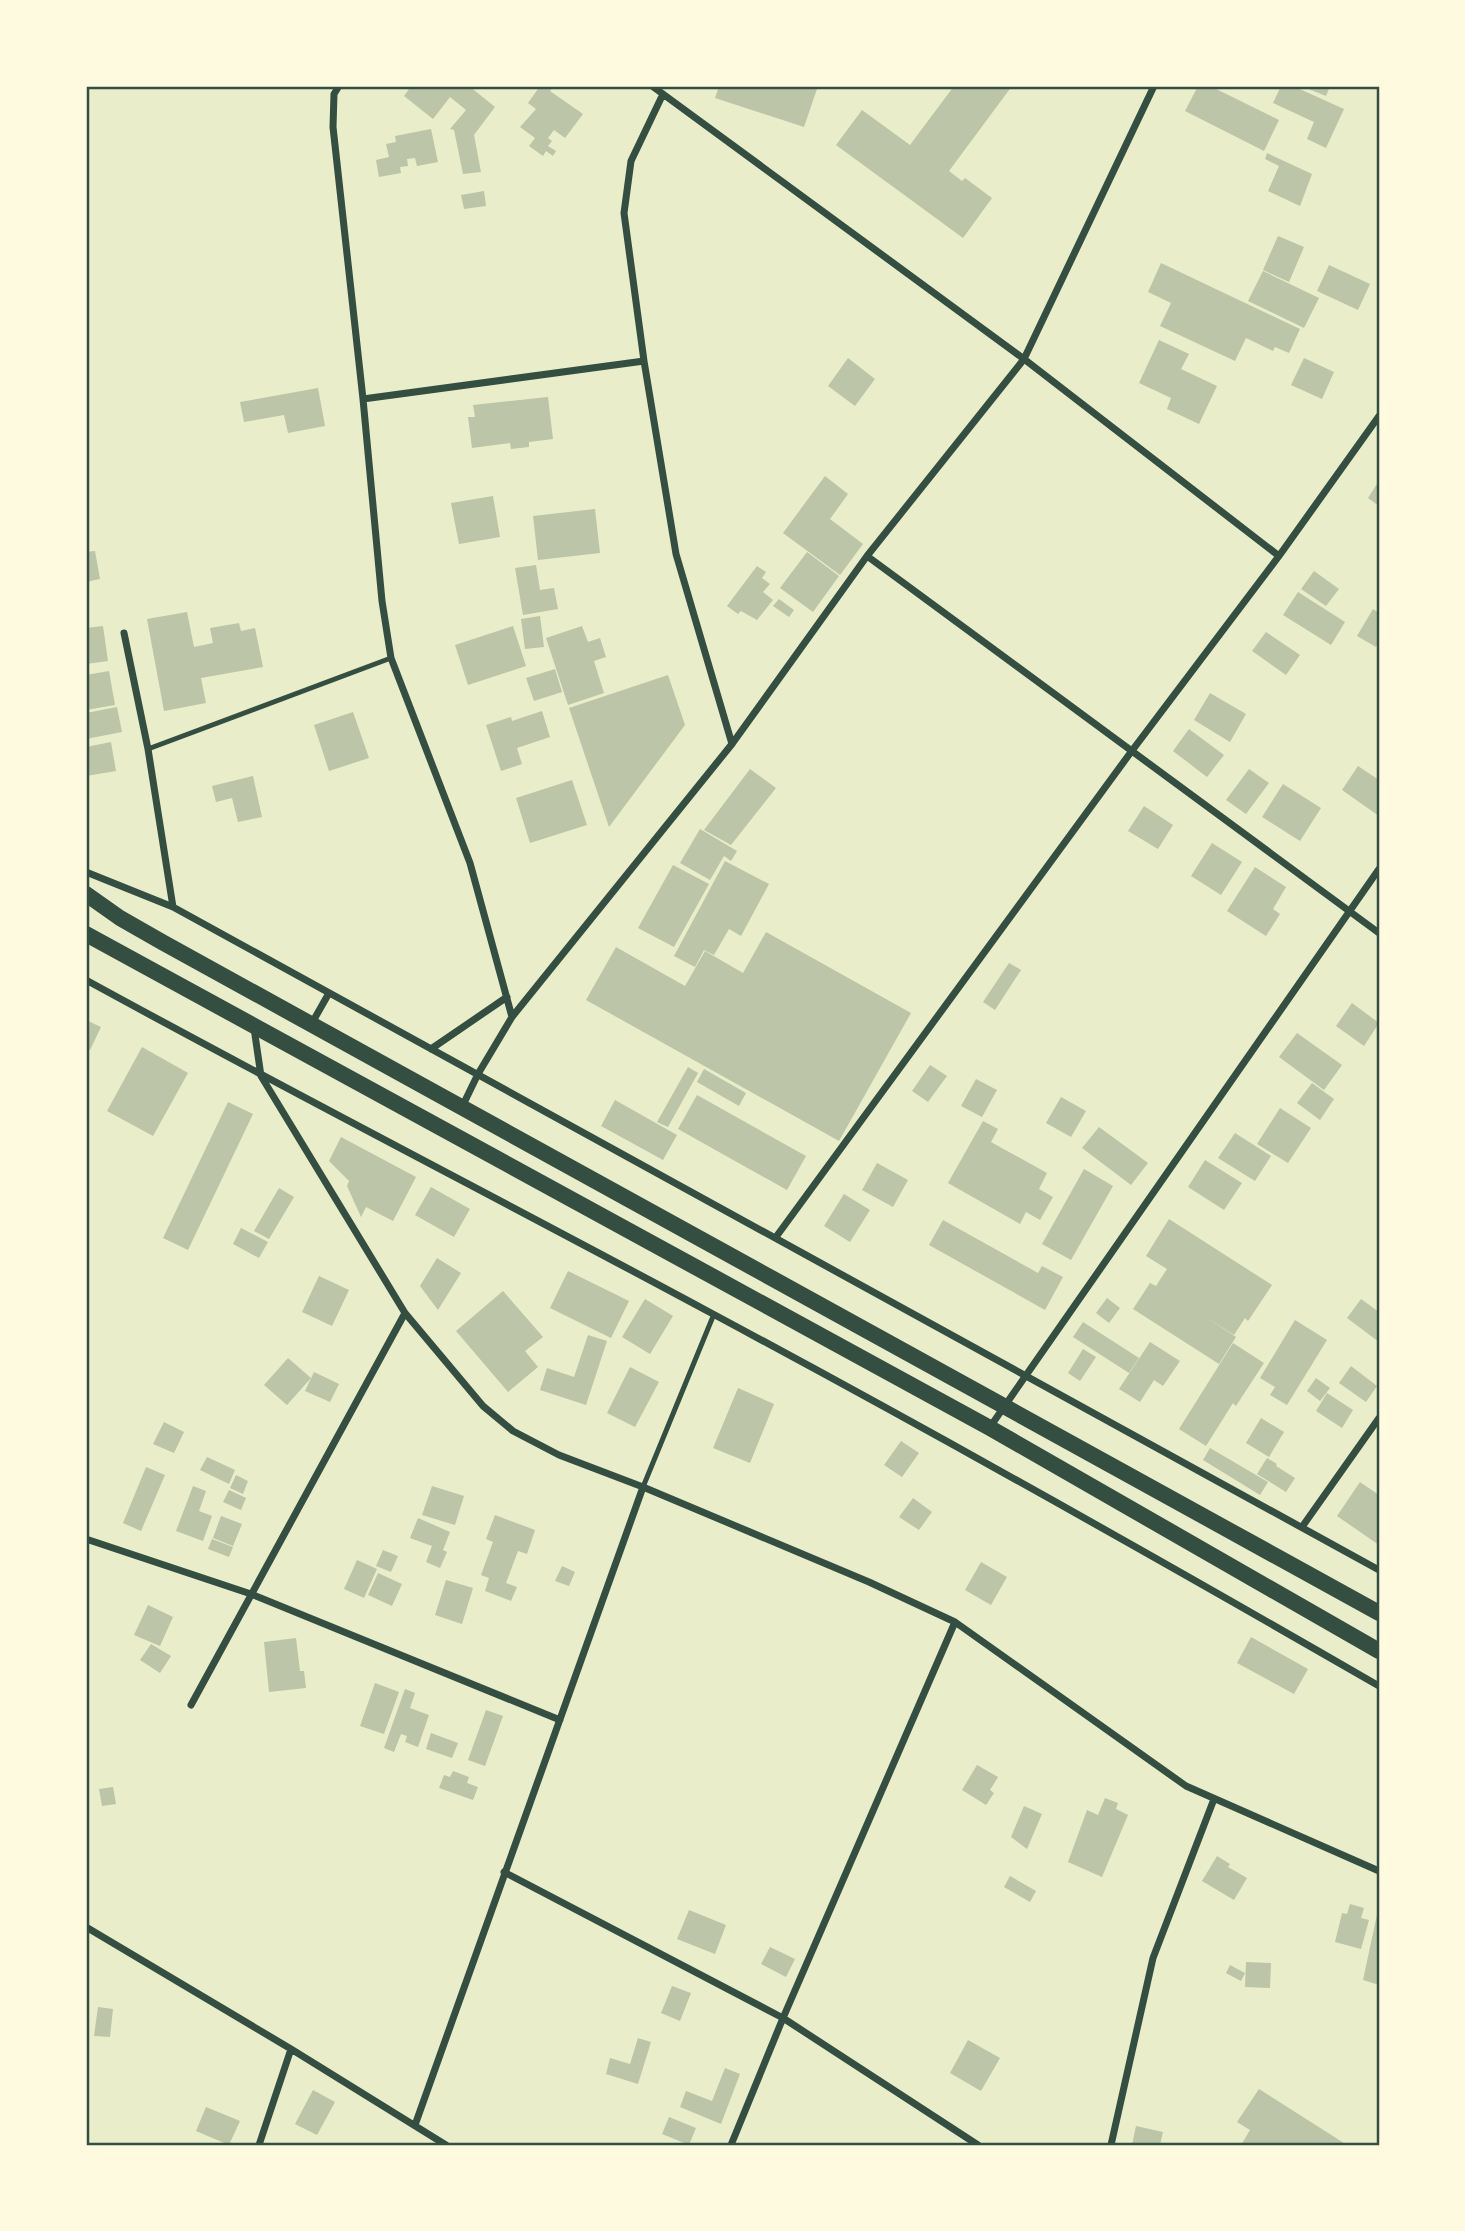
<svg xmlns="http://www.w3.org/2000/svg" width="1465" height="2231" font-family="'Titillium Web',sans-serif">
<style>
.building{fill:#bcc5a7}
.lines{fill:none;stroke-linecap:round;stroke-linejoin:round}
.service{stroke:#344e41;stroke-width:5}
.minor{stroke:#344e41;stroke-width:7}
.trunk{stroke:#344e41;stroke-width:16}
.neatline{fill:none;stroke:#344e41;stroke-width:2.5}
</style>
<rect width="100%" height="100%" fill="#e9edc9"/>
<path class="building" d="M411 86H469L495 107 474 135 481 172 463 174 454 130 450 129 466 110 450 97 433 119 404 96Z
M540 86H554L550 91 583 114 565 138 554 130 548 138 552 141 548 146 556 151 553 156 546 151 543 156 529 146 535 138 520 127 536 109 528 103Z
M719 86H818L804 127 715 98Z
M954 86H1012L949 171 962 181 965 178 992 198 963 238 836 145 862 110 910 145Z
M1198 86H1210L1279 120 1264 151 1185 111Z
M1281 86H1293L1344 109 1326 148 1307 139 1314 122 1273 103Z
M1301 86H1330L1326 96Z
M431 129 438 162 417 166 415 158 407 159 408 166 400 167 401 173 379 177 376 160 389 157 386 144 396 142 395 136Z
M1267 153 1312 174 1300 206 1268 191 1279 166 1265 159Z
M484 191 486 206 464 209 461 195Z
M1278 236 1304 247 1289 282 1263 270Z
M1161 263 1300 329 1289 353 1275 347 1273 351 1246 338 1235 361 1160 326 1171 303 1148 292Z
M1329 265 1370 284 1358 310 1317 291Z
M1263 271 1319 298 1304 328 1248 301Z
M1159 340 1189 354 1181 369 1217 386 1199 424 1167 409 1171 398 1139 383Z
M848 358 875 379 855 406 828 386Z
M1304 358 1334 372 1322 399 1291 385Z
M318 388 325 426 288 433 284 415 244 422 240 402Z
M548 397 553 439 529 442V447L511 449 510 443 472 448 468 417H475L473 405Z
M825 476 848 494 830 519 863 544 840 575 783 533Z
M1377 484 1379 486V506L1368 498Z
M493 496 500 537 459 544 451 503Z
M595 509 600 553 538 560 533 516Z
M95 551 100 579 86 582V552Z
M807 552 839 576 813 612 780 588Z
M536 565 540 590 554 588 558 609 523 615 515 568Z
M757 566 766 572 762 578 770 584 763 592 773 600 757 620 741 611 738 614 727 606Z
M1314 571 1339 589 1326 606 1301 589Z
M1298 592 1345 622 1331 645 1283 615Z
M779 599 794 610 789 617 773 606Z
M1373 609 1379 613V641L1376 647 1357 636Z
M187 612 194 647 213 643 210 628 239 623 241 631 255 628 263 667 201 678 206 703 164 711 147 619Z
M540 616 544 647 525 649 521 619Z
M103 626 108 661 86 664V628Z
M513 626 526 666 468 685 455 645Z
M582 626 588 642 600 638 606 657 594 661 604 693 568 705 546 638Z
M1266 632 1300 655 1286 675 1252 651Z
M555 669 562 692 534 701 526 678Z
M109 671 115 705 86 710V675Z
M668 675 685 725 609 827 569 708Z
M1210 693 1246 714 1230 742 1194 720Z
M117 707 122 732 86 739V713Z
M542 711 550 737 517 748 522 764 501 771 486 725 511 717 512 721Z
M353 712 369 758 329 771 314 725Z
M1189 729 1224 755 1207 777 1173 751Z
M111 742 116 771 86 776V747Z
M1358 766 1379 780V816L1342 790Z
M750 769 776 788 731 845 704 830Z
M1249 769 1269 783 1246 814 1226 800Z
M253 776 262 817 238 822 232 798 216 802 212 786Z
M572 780 587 825 530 843 516 798Z
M1283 784 1321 808 1300 841 1262 817Z
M1144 806 1173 825 1158 849 1128 831Z
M700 829 737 851 731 861 724 856 710 880 680 863Z
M1212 843 1242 862 1221 895 1191 876Z
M725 861 769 884 741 936 729 929 714 955 704 950 695 967 674 956Z
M673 865 709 884 674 947 638 928Z
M1255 867 1286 887 1273 909 1280 914 1266 936 1227 911Z
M766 932 911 1013 839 1141 586 1000 616 947 685 986 705 951 743 973Z
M1009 963 1021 970 995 1010 983 1002Z
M1352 1003 1379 1023 1364 1046 1336 1026Z
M86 1020 101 1027 90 1050 86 1048Z
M1297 1033 1342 1065 1324 1090 1279 1057Z
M142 1047 188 1073 153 1136 107 1111Z
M930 1065 947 1076 928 1102 912 1091Z
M688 1067 698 1073 668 1127 657 1122Z
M704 1069 746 1093 739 1106 697 1082Z
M976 1079 997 1090 982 1117 961 1106Z
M1312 1083 1334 1099 1320 1120 1297 1103Z
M697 1095 806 1156 787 1190 678 1129Z
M1061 1097 1086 1111 1071 1137 1046 1123Z
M615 1100 677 1135 663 1160 601 1126Z
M228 1102 253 1114 188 1250 163 1238Z
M1280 1108 1311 1128 1288 1163 1257 1144Z
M983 1121 998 1129 991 1142 1047 1173 1039 1189 1053 1197 1040 1220 1026 1212 1020 1224 948 1183Z
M1099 1127 1148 1163 1131 1185 1082 1148Z
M1235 1133 1271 1156 1255 1181 1218 1158Z
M341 1137 416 1177 393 1221 366 1207 361 1217 347 1186 349 1181 329 1161Z
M1205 1160 1242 1183 1224 1210 1188 1187Z
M877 1163 908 1180 893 1207 862 1190Z
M1084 1169 1113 1186 1071 1260 1042 1244Z
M431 1187 470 1209 454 1237 415 1215Z
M279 1188 294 1197 269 1239 254 1231Z
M844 1194 870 1210 850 1242 824 1226Z
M1169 1219 1272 1285 1248 1321 1245 1318 1234 1335 1206 1317 1236 1337 1219 1364 1133 1309 1150 1283 1156 1286 1167 1269 1146 1256Z
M943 1220 1038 1273 1042 1266 1063 1277 1045 1310 929 1245Z
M241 1228 268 1242 259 1258 233 1244Z
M437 1258 461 1273 438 1310 420 1286Z
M568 1271 629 1301 611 1338 550 1308Z
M319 1276 349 1290 332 1326 302 1312Z
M503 1291 543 1337 525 1351 538 1367 508 1392 456 1331Z
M1107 1298 1120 1308 1109 1323 1096 1313Z
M645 1299 673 1316 650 1354 622 1337Z
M1361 1299 1379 1312V1342L1347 1318Z
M1295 1320 1327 1340 1287 1405 1270 1395 1275 1387 1260 1378Z
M1083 1322 1139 1358 1129 1373 1073 1337Z
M588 1335 607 1341 586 1405 540 1390 547 1368 574 1377Z
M1150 1342 1180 1361 1163 1386 1154 1380 1140 1402 1119 1389Z
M1233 1343 1264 1363 1236 1406 1233 1403 1206 1446 1179 1429Z
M1083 1349 1096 1357 1080 1381 1068 1373Z
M288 1358 311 1378 287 1405 264 1385Z
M1351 1366 1377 1386 1366 1402 1339 1383Z
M630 1367 659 1382 635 1427 607 1413Z
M314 1372 339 1384 330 1402 305 1391Z
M1316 1378 1330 1388 1320 1401 1307 1391Z
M738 1388 774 1404 750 1463 713 1448Z
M1327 1393 1353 1410 1342 1428 1316 1411Z
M1261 1418 1284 1432 1269 1457 1246 1443Z
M164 1422 184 1432 174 1453 153 1444Z
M901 1441 919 1453 902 1477 884 1465Z
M1210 1448 1268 1482 1260 1495 1203 1460Z
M207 1457 235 1470 229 1484 200 1470Z
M1267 1458 1277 1464 1276 1466 1295 1478 1286 1492 1257 1474Z
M146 1467 165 1475 141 1531 123 1523Z
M236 1475 248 1481 243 1494 230 1488Z
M1360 1482 1379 1495V1545L1337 1516Z
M193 1486 206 1491 199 1511 212 1516 203 1541 176 1531Z
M432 1486 464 1496 455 1525 422 1515Z
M229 1490 246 1498 241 1510 223 1502Z
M913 1498 932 1512 919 1530 899 1517Z
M495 1515 535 1530 527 1554 518 1551 506 1583 517 1587 511 1601 485 1591 489 1578 481 1575 493 1542 486 1539Z
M221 1516 242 1524 233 1546 213 1538Z
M418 1518 450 1532 443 1550 447 1552 440 1568 426 1562 432 1546 410 1538Z
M212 1539 233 1547 229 1557 208 1549Z
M383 1550 398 1556 391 1572 376 1566Z
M357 1560 377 1569 364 1598 344 1589Z
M981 1562 1007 1577 991 1605 965 1590Z
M562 1566 575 1572 569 1586 555 1581Z
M378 1573 402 1584 392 1606 368 1595Z
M446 1580 473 1588 462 1624 435 1615Z
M148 1605 173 1617 160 1646 134 1635Z
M1251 1637 1308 1669 1294 1694 1237 1663Z
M296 1638 300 1671H304L306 1688 269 1692 264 1642Z
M151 1644 171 1656 160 1673 140 1660Z
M375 1683 399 1692 384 1734 360 1726Z
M405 1689 415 1693 410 1708 429 1715 418 1747 405 1742 407 1736 401 1734 394 1752 384 1748Z
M486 1710 503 1716 485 1766 468 1760Z
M431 1733 458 1743 452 1758 426 1749Z
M977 1765 998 1777 990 1790 994 1793 986 1805 962 1790Z
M453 1771 469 1777 467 1783 478 1787 473 1800 439 1788 444 1775 450 1777Z
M113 1787 116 1804 102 1806 99 1789Z
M1105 1798 1118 1803 1116 1809 1128 1815 1102 1877 1068 1862 1087 1810 1098 1815Z
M1024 1806 1042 1814 1027 1849 1011 1837Z
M1217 1856 1230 1864 1228 1867 1247 1878 1234 1900 1202 1881Z
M1010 1876 1036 1891 1030 1902 1004 1887Z
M1350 1904 1364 1908 1361 1918 1369 1920 1361 1949 1335 1942 1342 1913 1347 1914Z
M689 1910 726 1925 715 1954 677 1939Z
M1378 1910H1379V1985L1363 1980Z
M770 1947 795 1959 786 1977 761 1964Z
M1246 1962 1271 1963 1270 1988 1245 1987Z
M1230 1965 1245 1973 1241 1981 1226 1973Z
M672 1986 691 1993 680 2021 661 2013Z
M98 2007 113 2009 110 2037 94 2036Z
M638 2038 651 2042 638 2084 606 2074 610 2058 630 2064Z
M968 2040 1000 2058 981 2091 950 2073Z
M725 2068 740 2074 721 2124 680 2107 686 2091 712 2101Z
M1259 2089 1347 2145H1241L1250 2130 1237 2122Z
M313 2090 335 2102 317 2135 295 2124Z
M206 2107 240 2121 229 2145 196 2131Z
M669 2117 696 2128 689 2145 662 2134Z
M1136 2126 1163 2132 1160 2145H1132Z"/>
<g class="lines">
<path class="service" d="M148 749 391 658
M643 1487 714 1314"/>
<path class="minor" d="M339 86 334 94 333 127 363 399 382 601 391 658 470 863 512 1017
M652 86 1024 359 1279 556
M663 94 631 161 624 213 644 361 676 554 732 744
M363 399 644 361
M867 556 1379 933
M124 633 148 749 173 907
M86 872 173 907 1379 1570
M86 980C294 1094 505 1202 713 1314 937 1434 1159 1559 1379 1686
M312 1023 329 993
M254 1028 261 1076 405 1313 483 1406 513 1431 559 1455 643 1487 869 1582 955 1622 1186 1786 1379 1871
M431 1049 507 997
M462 1107 478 1074 512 1017 732 744 867 556 1024 359 1154 86
M776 1237 1131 752 1279 556 1379 416
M990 1427 1379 869
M1302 1527 1379 1418
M86 1539 251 1594 560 1720
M191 1705 405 1313
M504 1872 783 2018 978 2145
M86 1927 291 2049 446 2145
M415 2125 643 1487
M259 2145 291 2049
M731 2145 783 2018 955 1622
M1111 2145 1153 1958 1214 1799"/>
<path class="trunk" d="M86 894 120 918 162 942 1379 1613
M86 934 990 1428 1379 1651"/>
</g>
<rect width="1465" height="2231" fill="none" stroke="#fefae0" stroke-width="175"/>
<rect x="88" y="88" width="1290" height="2056" class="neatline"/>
</svg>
